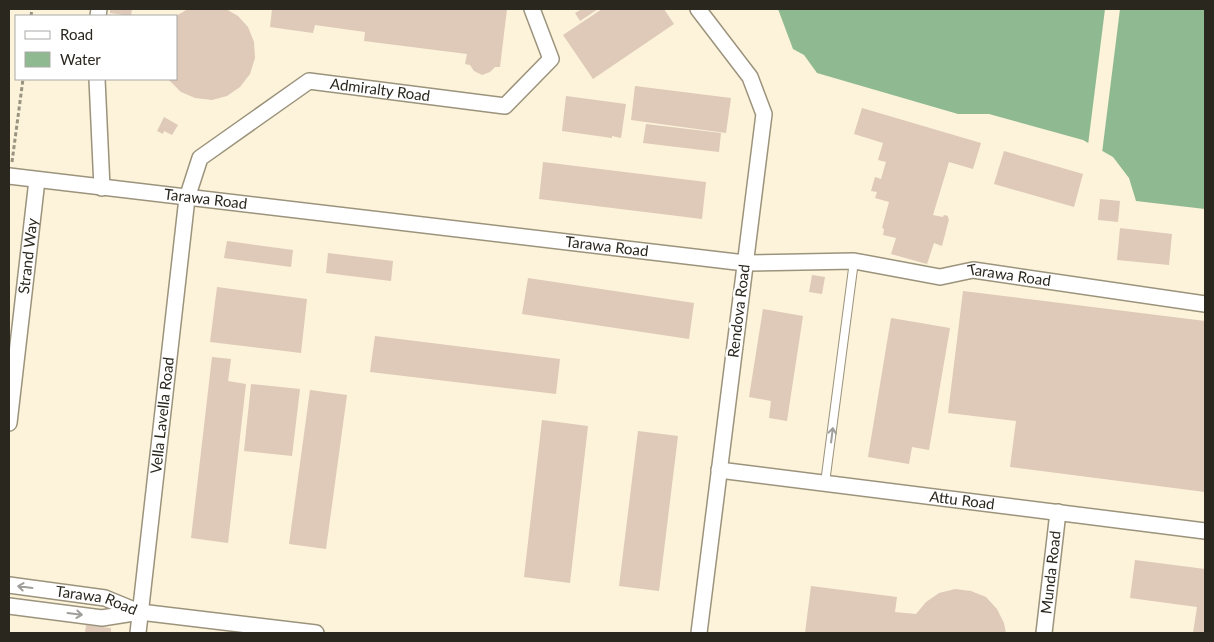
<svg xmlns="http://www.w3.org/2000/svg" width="1214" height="642" font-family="Lato,sans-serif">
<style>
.water{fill:#8fb991}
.pier{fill:#fcf3da}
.building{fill:#dfc9b8}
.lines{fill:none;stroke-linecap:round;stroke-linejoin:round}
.service-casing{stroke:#9c937d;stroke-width:10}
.minor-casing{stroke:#9c937d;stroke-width:18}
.path{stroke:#999381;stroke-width:3;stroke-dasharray:4 2.5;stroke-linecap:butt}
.service{stroke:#fff;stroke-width:8}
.minor{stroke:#fff;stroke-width:15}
.oneway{stroke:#9f9e9a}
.labels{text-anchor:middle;stroke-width:5;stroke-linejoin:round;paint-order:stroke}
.street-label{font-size:15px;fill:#2a271e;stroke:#fff}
</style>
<rect width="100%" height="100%" fill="#fcf3da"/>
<path class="water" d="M778 9H1205V209L1136 201 1129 178 1113 157 1083 140 989 114H958L817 73 804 55 793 49Z"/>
<path class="pier" d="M1105 9H1120L1102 153 1088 145Z"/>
<path class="building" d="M110 9H132L131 16 110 13Z
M188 9H226L238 16 248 27 254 42 255 58 250 74 240 87 227 96 212 100 195 98 181 92 168 79H176V16Z
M272 9H507L500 67H495L490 72 482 75 474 71 470 65 465 64 467 54 364 41 365 32 315 25 313 33 270 27Z
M582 9H598L580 21 575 13Z
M602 9H664L674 24 593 79 563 35Z
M635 86 731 98 726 133 631 120Z
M566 96 626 104 621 138 612 136V138L562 131Z
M862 108 981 143 973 169 949 162 933 215 943 217 944 215 948 216V218L949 219 942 246 934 243 927 264 891 254 896 238 883 235 884 229 882 228 889 202 875 198 877 192 871 191 875 177 881 179 886 162 878 160 883 143 854 134Z
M164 117 178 125 172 135 164 131 163 134 157 131Z
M646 124 721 133 719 152 643 143Z
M1004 151 1083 174 1074 207 994 184Z
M543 162 706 182 702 219 539 199Z
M1100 199 1120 201 1118 222 1098 220Z
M1120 228 1172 234 1169 265 1117 260Z
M227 241 293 250 291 267 224 258Z
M328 253 393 261 391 281 326 273Z
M812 275 825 277 822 294 809 292Z
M528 278 694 303 689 339 522 314Z
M217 287 307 299 301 353 210 342Z
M963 291 1205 321V492L1010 467 1016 421 948 413Z
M763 309 803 316 787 421 769 418 771 401 749 397Z
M891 318 950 328 929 450 912 447 909 464 868 457Z
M375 336 560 359 556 394 370 372Z
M212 357 231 359 228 381 246 384 228 543 191 538Z
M251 384 300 389 292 456 244 451Z
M310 390 347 395 326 549 289 544Z
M542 420 588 426 570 583 524 577Z
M638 431 678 436 659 591 619 586Z
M1135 560 1205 569V633H1193L1197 607 1130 598Z
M811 586 897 597 895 612 916 614 926 602 939 593 955 589 971 591 986 597 997 609 1004 623 1006 633H805Z
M86 625 111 628V633H85Z"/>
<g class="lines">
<defs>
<path id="service" d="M825 483 854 261"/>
<g id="minor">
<path d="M698 9 750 77 764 114 699 633"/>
<path d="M98 16 99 9"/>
<path d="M97 79 102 188"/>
<path id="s1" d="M9 176 745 263 854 261 940 277 973 270 1205 304"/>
<path id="s2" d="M9 423 37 180"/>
<path id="s3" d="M719 470 1205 531"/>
<path id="s4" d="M9 585 105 598 139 612"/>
<path d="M9 606 102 618 140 612 316 633"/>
<path id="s5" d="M138 633 187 198 200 158 309 81 505 106 551 59 532 9"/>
<path id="s6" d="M1044 633 1058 512"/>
</g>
</defs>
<use href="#service" class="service-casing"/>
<use href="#minor" class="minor-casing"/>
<path class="path" d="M31 16 32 9
M12 162 23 79"/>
<use href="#service" class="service"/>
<use href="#minor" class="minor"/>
</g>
<defs><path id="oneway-shaft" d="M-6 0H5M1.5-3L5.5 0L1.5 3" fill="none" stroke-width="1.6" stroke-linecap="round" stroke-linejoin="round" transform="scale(1.25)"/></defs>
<g class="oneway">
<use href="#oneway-shaft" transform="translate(832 435) rotate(-83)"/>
<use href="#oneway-shaft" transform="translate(25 587) rotate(-173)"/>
<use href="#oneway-shaft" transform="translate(75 614) rotate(7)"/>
</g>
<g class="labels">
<g class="street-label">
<text dy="5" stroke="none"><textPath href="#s5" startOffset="685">Admiralty Road</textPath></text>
<text dy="5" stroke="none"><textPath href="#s1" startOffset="198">Tarawa Road</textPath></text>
<text dy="5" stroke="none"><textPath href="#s1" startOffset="602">Tarawa Road</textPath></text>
<text dy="5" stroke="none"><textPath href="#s2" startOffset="168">Strand Way</textPath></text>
<text dy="5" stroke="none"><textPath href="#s1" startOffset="1008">Tarawa Road</textPath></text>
<text transform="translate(739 311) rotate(-83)" y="5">Rendova Road</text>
<text dy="5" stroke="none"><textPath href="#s5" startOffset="219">Vella Lavella Road</textPath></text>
<text dy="5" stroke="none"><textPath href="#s3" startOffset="245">Attu Road</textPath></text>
<text dy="5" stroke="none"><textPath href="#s6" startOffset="61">Munda Road</textPath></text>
<text dy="5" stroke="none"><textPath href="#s4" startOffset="89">Tarawa Road</textPath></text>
</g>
</g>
<rect width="1214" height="642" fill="none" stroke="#2a271e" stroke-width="20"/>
<rect x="15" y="15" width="162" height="65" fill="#ffffff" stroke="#aaa9a5"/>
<rect x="25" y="31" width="25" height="8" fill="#ffffff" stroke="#aaa9a5"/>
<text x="60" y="40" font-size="15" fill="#2a271e">Road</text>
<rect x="25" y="52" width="25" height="15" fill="#8fb991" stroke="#aaa9a5"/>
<text x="60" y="65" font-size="15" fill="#2a271e">Water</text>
</svg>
